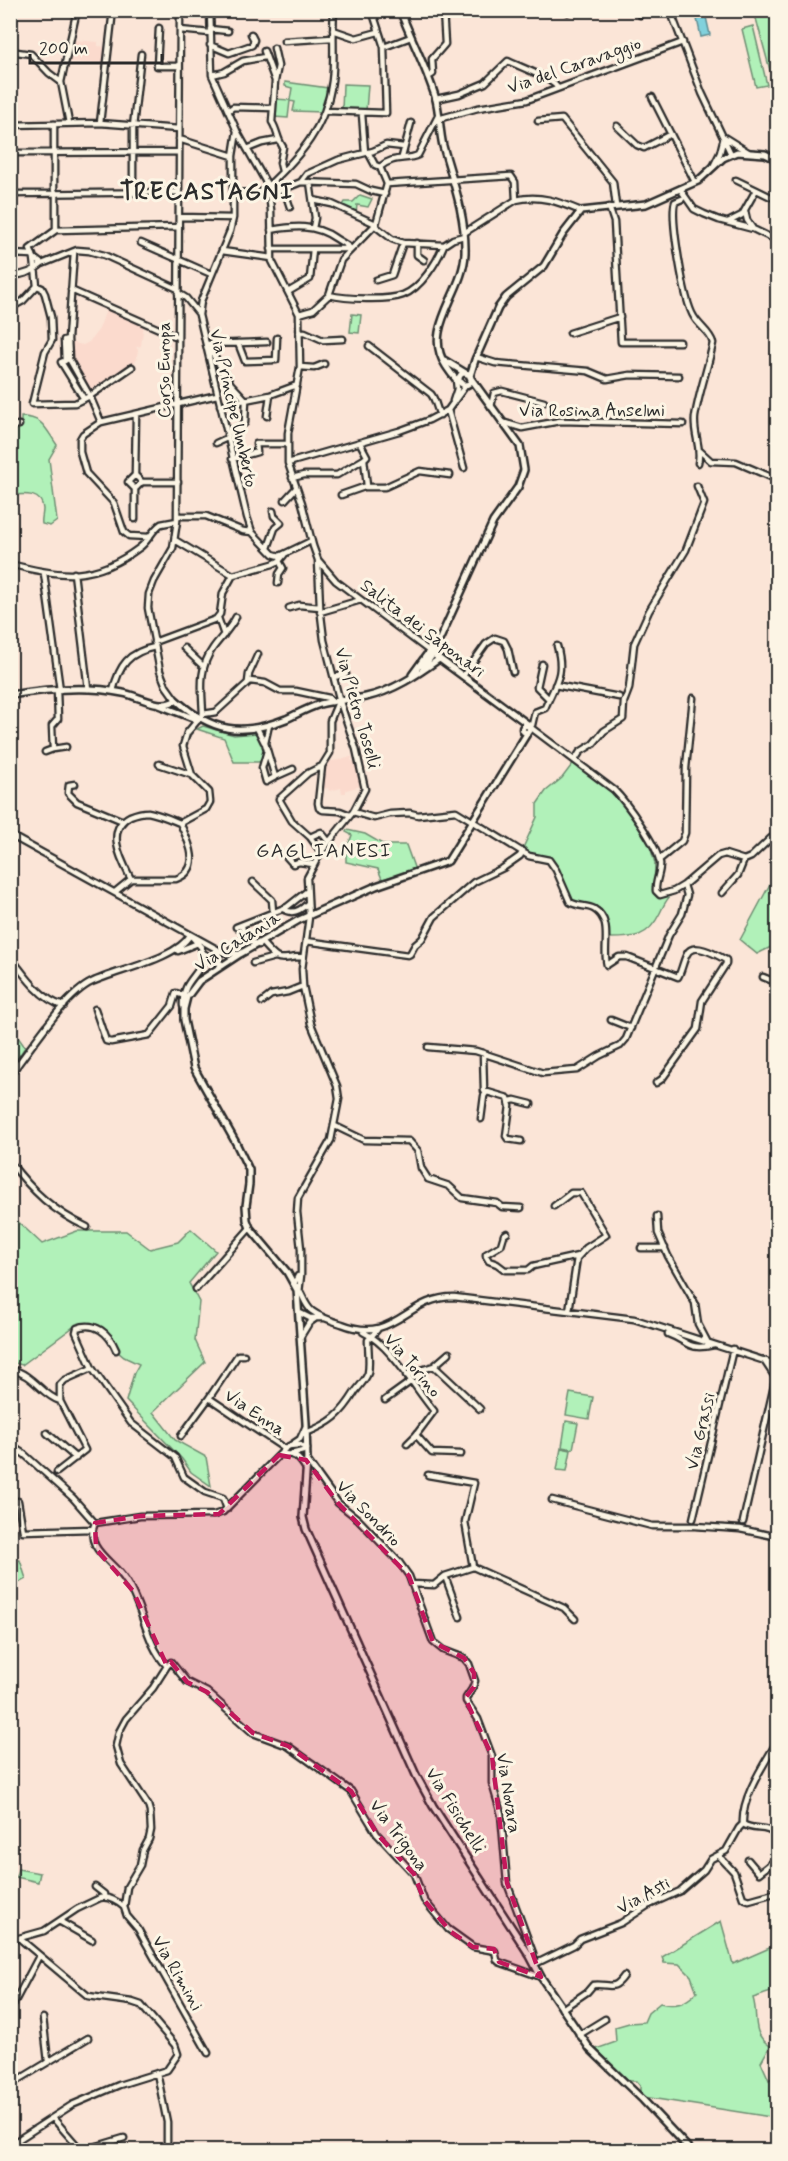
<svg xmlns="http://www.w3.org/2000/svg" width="788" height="2161" font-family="Mynerve,sans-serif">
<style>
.built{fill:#fbdacd}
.green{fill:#b1f1b9;stroke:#6e8e72;stroke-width:1.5}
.water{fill:#81d1dc;stroke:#5f8f95;stroke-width:1.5}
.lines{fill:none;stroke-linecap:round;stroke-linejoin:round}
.minor-casing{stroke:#2b2b2b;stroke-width:9}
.major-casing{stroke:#2b2b2b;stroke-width:10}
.minor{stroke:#fcf5e5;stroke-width:4.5}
.major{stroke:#fcf5e5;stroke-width:5}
.marked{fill:#c2185b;fill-opacity:0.2;stroke:#c2185b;stroke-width:4.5;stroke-dasharray:12 8;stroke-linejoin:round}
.labels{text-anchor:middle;stroke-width:6;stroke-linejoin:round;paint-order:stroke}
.street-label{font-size:18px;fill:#2b2b2b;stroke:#fcf5e5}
.neighbourhood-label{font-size:20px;letter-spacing:1.5px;fill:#2b2b2b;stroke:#fcf5e5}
.district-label{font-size:24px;font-weight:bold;letter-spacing:1.5px;fill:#2b2b2b;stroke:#fcf5e5}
</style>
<rect width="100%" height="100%" fill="#fbe5d7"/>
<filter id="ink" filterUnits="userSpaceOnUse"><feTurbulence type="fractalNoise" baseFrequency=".0167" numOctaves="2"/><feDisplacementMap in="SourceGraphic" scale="12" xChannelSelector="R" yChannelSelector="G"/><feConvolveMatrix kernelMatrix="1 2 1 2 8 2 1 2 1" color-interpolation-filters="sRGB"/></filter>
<g filter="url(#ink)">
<path class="built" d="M74 40 98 42V46L106 47 105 64 69 62Z
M106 310H110L144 324 141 346 136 347 138 350 136 361 92 391 72 360 70 342 83 345 89 342 99 329Z
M353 756 351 760 356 763 361 786 346 790V793H342L341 788 329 791 328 788 320 790 322 772 326 762 344 759Z"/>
<path class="green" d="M754 11H777V73L771 74Z
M753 26 767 85 756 87 742 29Z
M285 82 328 88 323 112 293 111 295 102 290 101 288 118 274 117 275 99 290 100 292 88 285 86Z
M343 84 368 85 366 111 342 110Z
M360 195 372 199 368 207 357 205 356 214 342 207 345 202H353Z
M352 314 361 315 359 333 350 332Z
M21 417C43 417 45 428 57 445L49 459 57 521 50 526 42 524C41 519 43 515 43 509 42 492 24 494 12 495L10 429 21 428Z
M203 726 234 735 257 733 263 746 262 762H234L224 738 197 729Z
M574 762 617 796 648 840 655 863 654 893 658 896 673 893C666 899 664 905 660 913 648 938 634 938 609 938L608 930 599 908 573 902C567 889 561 867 549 859 540 852 534 858 523 848L537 817V804L546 791 562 778Z
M347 830 365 834 384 845H406L415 870 382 879 378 869 346 862V851L352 835 346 832Z
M777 880V944L757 954 740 940 770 884Z
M10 1026 25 1047 11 1069H10Z
M11 1215 42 1244 77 1231H126L150 1249 178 1242 191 1229 216 1251 189 1283 199 1302 195 1340 205 1362 153 1412 175 1440 206 1457 211 1486 191 1472 182 1459 126 1401 134 1373 139 1364 124 1357 118 1352 105 1331 91 1324 76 1325 22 1365 11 1362Z
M570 1393 593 1397 589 1419 566 1415Z
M566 1421 578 1423 573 1449 562 1447Z
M561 1448 571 1450 567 1471 557 1470Z
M20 1560 26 1579 11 1587V1561Z
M18 1869 40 1873 38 1882 16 1877Z
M721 1921 733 1964 774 1946 777 1951V1990L753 1998C759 2017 750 2032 770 2046L761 2062 769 2080 777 2074V2118L644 2097 640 2092V2086L636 2081H629L596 2049 616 2042 615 2027 629 2023 644 2022 648 2013 660 2003C676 2007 685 2004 697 1992L691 1976 679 1964 664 1963 662 1957Z"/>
<path class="water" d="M706 17 710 35 701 37 697 19Z"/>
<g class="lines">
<defs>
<path id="minor" d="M210 10 212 75 237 131 268 186 271 210 272 261 299 314 300 367 288 433V463L302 503 313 546 318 560 336 581 429 651
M504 10V13
M567 10 568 12
M637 10 640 15
M670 10 702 93 731 154
M159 28 157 66H179
M210 29 228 31
M180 30 210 33
M333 30 356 38 378 32
M284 41 333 38
M210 45 229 53 252 45 254 40 251 34
M384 47 411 37
M274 48 278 66 275 81
M10 51 31 54 49 73 61 82
M264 51 275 81 272 122C277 129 277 139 283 147L280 163 282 171
M212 75 224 72 243 61 265 57
M428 77 433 74 432 59 445 44 443 10
M652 97 695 182
M436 99 459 94 485 83 508 61C520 67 551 78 557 87
M228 111 233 107 272 108
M326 111 386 113 384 47 372 10
M362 114 365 153
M438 119 478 108 527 100 683 42
M538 121 562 119 613 182 616 206
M69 123 61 82 77 10
M100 123 113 10
M54 124V190L56 194V230
M10 125 100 123 179 129
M617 126 637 145 644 148 671 134
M179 139 233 156
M247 149 262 143 278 140
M368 152 375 165 380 167
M10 153 179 152
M402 157 411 123
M380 167C394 155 406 161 418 155L438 116
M713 167 720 153 724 137 748 152
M736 180 771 197
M301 182 307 174 338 160 373 151 386 145 404 147
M310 182 315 218 313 228
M387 184 511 176 515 182 516 200
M268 186C301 155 326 127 332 81 335 58 332 34 334 10
M284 189 290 207
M680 189 694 209 704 214 719 220 753 229 778 241
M133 193V127L141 54
M233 193 279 191 301 182 356 184 371 191 385 194
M10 194 179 192
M682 199 675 202C670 218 684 302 694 317 700 327 710 332 713 343 708 368 699 392 695 417 693 434 702 447 698 463
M313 200 332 204 376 224
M609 207 614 222 621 342H680
M745 211 747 220 753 229
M179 217 233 218V156L237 131
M233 218 230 231 201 301 199 315 247 517 252 532 273 554 280 556 311 541
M728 222 742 215 756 190
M374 225 392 239 403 243 444 245 453 239 464 236
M271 230C294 226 315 224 335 238 341 242 346 244 351 249
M464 233 516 200C540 194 559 202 581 211
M141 243 211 274
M417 243V255L424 260
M271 249H351
M222 251 272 258
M74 252 68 339 69 359 90 396 101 422
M10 254 33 255
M10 275C23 276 33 272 42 264
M376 280 392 275 403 243
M37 286 42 288 45 294 51 317 52 340 45 352 32 404 75 403 90 396 132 367
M178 289 104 255 89 251 77 250 42 264 34 258 30 249 56 230 179 227
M71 290 177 337
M288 292 310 279 313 249
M178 293 186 298 199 314
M329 295C345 299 388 301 403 295 421 288 437 262 444 245
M10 308 23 301 37 286 34 258
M299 314 313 310 329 295 341 260 376 224 387 184 380 167
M299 332H305L323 340 343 339
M570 333 620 317
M238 343 245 361 276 360 277 338
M207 344 267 342
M208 346 231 384 246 400 245 423 227 434
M369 346 431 394C436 400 436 408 440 415
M476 357 495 363 588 371 607 379 630 375 679 376
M69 359 61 362 84 399
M65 361 64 340 68 339
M300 367 314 368 324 364
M453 401 457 389 456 380
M220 405 270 395 297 385
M491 407 494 393 502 391 544 402
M448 410 464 468
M267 416 270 395
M502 422 522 428 560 421 683 424
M10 426 19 425
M216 443 227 438
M360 443 367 456 364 459 367 486
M700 451 711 461 736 462 778 480
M232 459 257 452 256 444H287
M288 463 399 431 429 420 448 410 466 385
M135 475 136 414
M135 475 142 482H178
M135 475 128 482 135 489 142 482
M292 478 304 475H337L364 459
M341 495 364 487H385L420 471 450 475
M285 500 296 488
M177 516H206L243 531 252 532
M135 519V489
M149 537 129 536 124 532 114 503 86 473 80 452V439L83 434 101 422 217 395
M175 540 233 575
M268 548 275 528 281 523 274 516 273 511
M10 564C62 578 95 581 139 548 148 542 152 530 161 524L177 521
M44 573 60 690
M74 573 88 689
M278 583 279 574 283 568 279 561
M289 608 299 605 320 607
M320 612 361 600
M218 618 224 635
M154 642 216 619 220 614 223 593 233 575 273 564 279 561 284 555
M184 648 204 667
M542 664 537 687 549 699
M463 676 486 644 495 638 504 641 508 649 513 672
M334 677 346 674
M248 682 249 674 258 654
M555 685 619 697
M113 691C119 665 129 652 155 647
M176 700 166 686 160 671 148 608 149 594 154 581 173 548 177 521 180 10
M338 702 330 721V753L322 766 318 803 319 808 323 810 340 811 350 815
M203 714 216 712 250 681 265 683 280 691H296L329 698 332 702
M203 714C202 690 198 669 213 648 221 637 230 629 236 617
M269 725 265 743 275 777 293 769
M529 726 532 725 535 712 545 708C556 682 565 675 557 646
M530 727 614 790C627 803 657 845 660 863 661 872 655 881 656 891L660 895 674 891 684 885 718 856 725 854 744 860 751 857 771 838 778 839
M257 728 264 742
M10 730H12
M53 749 66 747
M267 751 262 768 266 782 275 777
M45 752 53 749 52 726 58 719 57 690
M575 760 580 752 593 744 604 731 623 719 624 702 629 689 634 644 649 611 686 550 704 503 697 486
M159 764 192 775
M75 784 69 785 68 793 77 802 123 821
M353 812 374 818 390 814 410 813 418 815 456 811 529 856 549 860 556 870 570 902C577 907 587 905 594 909 614 921 602 948 607 965L619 957H627L678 977C682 970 683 961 687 954 693 941 717 955 726 960V964L702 1001 698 1029 662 1079 656 1083
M10 835 222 952 238 954
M310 837 321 832 329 842
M321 852 310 837 292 821 279 799 308 773 322 766
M285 855 293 864 299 862 313 864
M659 860 682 841 685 833 686 768 693 698
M131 879C122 861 104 830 130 816 135 814 143 812 148 812 159 814 170 819 180 823
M253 882 272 900 273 912
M115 892 131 879H176C203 869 189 842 180 823L206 809 210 802 209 792 192 775 183 746 187 733 203 714
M722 893 738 875 744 860
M283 909C292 915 300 911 307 904
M242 925 244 939 259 945
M236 927 287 907 306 892
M306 941 408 955 410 954 415 945 422 939 434 917 474 882 503 868 520 856 523 851
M262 943C282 966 277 957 303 957
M232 946 244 939
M215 948 218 955 220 965
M178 951 198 943
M203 953 223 965
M10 956C23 974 42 1001 64 1006
M253 963 275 957
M763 977 778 983
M262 1002 271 995 288 992 303 986
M183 1006C182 980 198 978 204 958L201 947 192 937
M95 1009 106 1041 111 1042 149 1035 172 1006 176 993 187 997
M611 1020 631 1028
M428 1047 476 1051 543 1073 577 1070 599 1056 620 1046 626 1039 669 935 682 914 687 895 684 885
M483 1053 484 1091 508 1098 510 1106 506 1136 508 1139 521 1141
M10 1075C30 1050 64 995 92 982 117 970 177 959 190 935
M510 1101 515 1100 531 1104
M481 1119 484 1096 486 1093
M335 1126 364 1140 409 1141 418 1151 421 1168 428 1179 449 1186 462 1198 497 1203 502 1207 521 1208
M10 1162C32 1191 54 1212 87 1227
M554 1206 571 1193H581L606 1235 586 1248 577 1258 569 1311
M657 1216 658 1233 668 1256 695 1303 698 1324 707 1341
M507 1233 504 1235 501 1245 486 1254V1256L489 1261 497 1264 505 1270H528L533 1266 578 1256
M641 1248H665
M298 1276 294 1284C303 1291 303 1304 312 1311 320 1317 332 1321 342 1324 395 1345 405 1297 454 1297L634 1319 778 1365
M196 1289 250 1228
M299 1293 301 1275V1249L297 1212 298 1198 331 1140 339 1099 337 1086 311 1024 303 986 302 969 309 917 307 878 321 852 353 812 365 789 356 749 340 702 324 640 320 607 318 560
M300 1313 310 1318H323
M363 1332C391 1345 414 1387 434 1411L416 1435 407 1444
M668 1334C690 1342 687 1351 714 1345
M301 1336 309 1323 316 1318
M116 1350C109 1333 95 1321 77 1328L76 1332 92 1368 131 1423 175 1457 184 1477 205 1492 223 1498 227 1509
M244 1355H238L209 1398 285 1449
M765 1362 775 1377
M434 1366 480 1409
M10 1369C35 1375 40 1394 60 1401
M406 1375 434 1366 449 1353
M385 1400 410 1382
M47 1433 76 1458
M306 1433C331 1423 341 1415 355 1392 360 1385 365 1381 368 1373 370 1362 368 1350 368 1340L377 1330
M416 1435 432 1453 461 1454
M181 1436 209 1398
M10 1445 24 1454 73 1498 95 1523
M289 1446 300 1445 307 1449
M291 1454 303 1451 307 1449
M279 1455C293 1452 299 1457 306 1469
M307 1460 338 1503 358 1519 399 1562 409 1576 433 1642 443 1650 464 1658 469 1664 475 1681 472 1689 466 1698V1701L478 1719 492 1756V1783L501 1814 507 1883 533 1953 535 1964 574 1945 580 1939 621 1923 647 1906 680 1891 704 1870 711 1859 726 1851 739 1828 743 1824
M57 1472 85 1450 60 1401V1385L65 1380 92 1368
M428 1475 474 1483 465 1522 473 1567
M552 1500 652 1526H695L740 1529 778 1537
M18 1501 23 1531 92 1529
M693 1519 733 1349
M743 1522 778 1368
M95 1523 140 1516 214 1515 223 1512 285 1449 300 1439 305 1428
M95 1523C83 1549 115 1562 126 1581 143 1606 145 1643 167 1666
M445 1576 460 1617
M413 1584 434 1585 445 1576 473 1567 564 1608 575 1619
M778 1618V1624
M743 1824C741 1797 765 1763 778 1740
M743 1824C755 1832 765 1824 778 1836
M719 1856 734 1872 743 1898 749 1900 778 1892
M748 1860 759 1873 778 1858
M95 1887 104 1894V1897
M59 1921 92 1940
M19 1938 44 1931 77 1909 100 1898C108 1896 118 1902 124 1907
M10 1940 19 1938 88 1996 132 2002 141 2005 175 2045 178 2054 167 2070 119 2085 72 2105 10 2145
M12 2007 39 1956
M562 2009 587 1992 593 1985C609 1983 613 1992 624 1976
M43 2018 48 2061
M579 2035 605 2019
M208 2053 138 1929 127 1916 124 1907 127 1887 140 1865 143 1850 149 1839 151 1830 150 1812 148 1805 121 1764 116 1746 119 1732 126 1719 153 1688 167 1666 171 1662 187 1682 207 1692 253 1733 288 1746 351 1791 377 1834 414 1874 424 1900 448 1929 473 1947 495 1951 497 1960 499 1962 541 1977
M157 2073 167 2122V2150
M10 2085 88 2038
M53 2118 81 2150
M84 2150 124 2138"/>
<path id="major" d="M400 10C411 39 426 67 435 96 440 112 439 129 443 146 453 181 466 217 465 253 464 293 421 329 446 366 450 372 454 379 461 383
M444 360 467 374
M459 379a6 6 0 1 1 12 0a6 6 0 1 1-12 0Z
M470 376 475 360 498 308 506 297 544 266 563 234 581 211 646 204 698 181 723 158 737 152 765 154 778 160
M429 651 529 725
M423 668 433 654 493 522 518 487 524 470 520 446 470 377
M412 675 431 649
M10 695C46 689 87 685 123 693 139 696 161 711 176 700 212 732 241 737 286 719 297 714 308 708 320 704 335 700 351 700 366 697 393 691 417 675 439 659
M159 705 198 720
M522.5 729a3.5 3.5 0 1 1 7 0a3.5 3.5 0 1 1-7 0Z
M528 732 448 861 376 886 299 920 240 954 199 981 187 997 184 1009V1020L194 1068 236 1143 249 1170V1184L246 1206 247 1220 250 1228 287 1272 297 1290 306 1423 307 1460 303 1517 306 1529 416 1775 433 1806 530 1956 541 1977 590 2049 643 2100 690 2150"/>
</defs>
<use href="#minor" class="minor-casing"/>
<use href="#major" class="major-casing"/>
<use href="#minor" class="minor"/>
<use href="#major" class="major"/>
</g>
</g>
<path class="marked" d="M279 1455 306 1460 338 1503 409 1576 433 1642 464 1658 474 1673V1687L465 1698 492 1756 507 1883 541 1977 499 1962 494 1949 473 1947 451 1932 424 1900 414 1874 377 1834 351 1791 288 1746 253 1733 207 1692 187 1682 171 1662 167 1666 133 1591 96 1549 95 1523 140 1516 219 1514Z"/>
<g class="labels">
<g class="street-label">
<text transform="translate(574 65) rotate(-19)" y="6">Via del Caravaggio</text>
<text transform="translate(164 370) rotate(-90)" y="6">Corso Europa</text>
<text transform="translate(234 408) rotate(77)" y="6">Via Principe Umberto</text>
<text x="592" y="416">Via Rosina Anselmi</text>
<text transform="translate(423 628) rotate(37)" y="6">Salita dei Saponari</text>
<text transform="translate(358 708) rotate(74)" y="6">Via Pietro Toselli</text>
<text transform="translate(237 941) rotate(-32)" y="6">Via Catania</text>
<text transform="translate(413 1365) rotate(50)" y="6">Via Torino</text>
<text transform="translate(255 1412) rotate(34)" y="6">Via Enna</text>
<text transform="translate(700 1431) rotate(-77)" y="6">Via Grassi</text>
<text transform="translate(369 1513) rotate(46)" y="6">Via Sondrio</text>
<text transform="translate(509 1793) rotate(81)" y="6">Via Novara</text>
<text transform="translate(456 1810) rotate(58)" y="6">Via Fisichelli</text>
<text transform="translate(399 1835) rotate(53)" y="6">Via Trigona</text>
<text transform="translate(643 1895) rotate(-29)" y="6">Via Asti</text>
<text transform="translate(178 1973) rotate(60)" y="6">Via Rimini</text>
</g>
<g class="neighbourhood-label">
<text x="324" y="857">GAGLIANESI</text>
</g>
<g class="district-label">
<text x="207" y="199">TRECASTAGNI</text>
</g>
</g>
<rect width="788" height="2161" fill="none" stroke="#fcf5e5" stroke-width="36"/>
<rect x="18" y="18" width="752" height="2125" fill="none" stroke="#2b2b2b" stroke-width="2" filter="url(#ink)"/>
<path d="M30 54v9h132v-9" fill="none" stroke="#2b2b2b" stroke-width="3"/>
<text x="39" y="54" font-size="18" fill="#2b2b2b" stroke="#fcf5e5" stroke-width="4.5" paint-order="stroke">200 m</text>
</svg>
